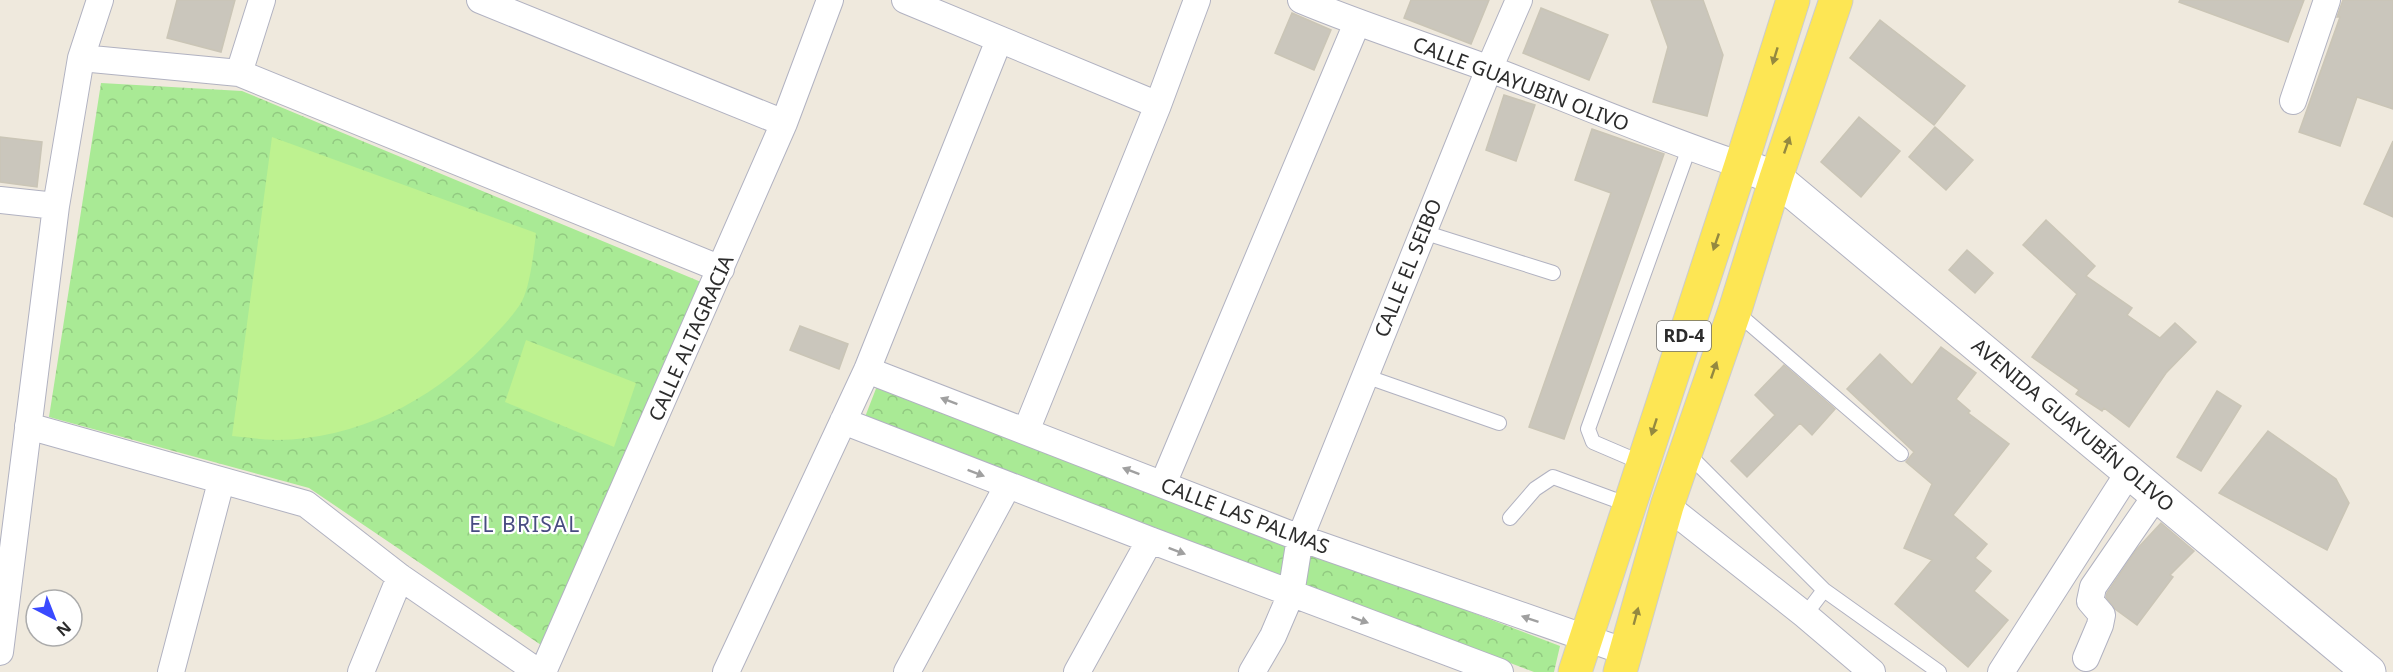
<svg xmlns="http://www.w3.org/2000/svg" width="2393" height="672" font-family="'Noto Sans',sans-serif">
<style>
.forest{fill:url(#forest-crowns)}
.pitch{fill:#bef290}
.building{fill:#cac6bc;stroke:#cac5b6;stroke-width:1.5}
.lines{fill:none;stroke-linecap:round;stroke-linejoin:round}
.service-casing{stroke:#b1b2c1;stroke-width:16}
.minor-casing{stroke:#b1b2c1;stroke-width:28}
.secondary-casing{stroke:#b1b2c1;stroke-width:35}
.primary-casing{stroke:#ccc;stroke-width:35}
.service{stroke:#fff;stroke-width:14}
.minor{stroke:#fff;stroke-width:26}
.secondary{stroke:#fff;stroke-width:33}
.primary{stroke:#fde654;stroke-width:33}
.oneway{fill:#948940}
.oneway2{fill:#a0a0a0}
.labels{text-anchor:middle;stroke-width:4.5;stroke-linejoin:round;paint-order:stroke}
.shield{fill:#fff;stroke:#6b6b6b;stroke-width:1.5}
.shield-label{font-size:18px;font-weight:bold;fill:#2c2c2c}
.street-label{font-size:20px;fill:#2c2c2c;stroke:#fff}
.neighbourhood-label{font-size:21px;letter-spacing:1.5px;fill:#484c81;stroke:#fff}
</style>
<defs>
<pattern id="forest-crowns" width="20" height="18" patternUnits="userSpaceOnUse" patternTransform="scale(1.5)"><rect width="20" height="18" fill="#a9ea95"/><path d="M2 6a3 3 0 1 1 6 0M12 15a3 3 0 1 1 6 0" fill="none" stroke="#92c981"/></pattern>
</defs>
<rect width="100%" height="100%" fill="#efe9dd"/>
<path class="forest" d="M101 83 242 91 701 282 544 647 309 488 49 417Z
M877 386 1560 646 1554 672H1534L865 417Z"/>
<path class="pitch" d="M272 137 536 233C534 251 530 286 522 301 513 317 497 332 484 346 429 402 357 439 277 440 262 440 247 437 232 436Z
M526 340 636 383 614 447 505 402Z"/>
<path class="building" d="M177 0H235L221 52 167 38Z
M1411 0H1489L1471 44 1404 18Z
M1651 0H1703L1723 55 1707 116 1653 102 1668 47Z
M2180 0H2304L2288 42 2179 2Z
M2343 0H2393V109L2357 97 2340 146 2299 132 2340 17H2337Z
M1541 8 1608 35 1589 80 1523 53Z
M1292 13 1331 30 1314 70 1275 53Z
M1880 20 1965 86 1934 125 1850 58Z
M1504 95 1535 105 1516 161 1486 150Z
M1859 117 1900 151 1861 197 1821 162Z
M1935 127 1973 160 1946 190 1909 157Z
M1592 129 1664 154 1564 439 1529 427 1611 193 1575 180Z
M0 137 42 142 37 187 0 182Z
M2393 141V217L2364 204Z
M2046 220 2095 266 2086 276 2132 308 2127 315 2160 338 2175 323 2196 342 2166 373 2129 427 2104 408 2102 411 2076 394 2079 390 2032 357 2077 294 2023 245Z
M1967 250 1993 273 1975 293 1949 270Z
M800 326 848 344 839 369 790 350Z
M1941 347 1976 373 1956 399 1970 411 1968 413 2009 444 1953 515 1987 544 1975 558 1991 571 1974 591 2008 620 1968 667 1895 604 1932 560 1904 548 1932 484 1906 462 1914 452 1847 389 1880 354 1912 385Z
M1784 365 1835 409 1812 435 1800 423 1747 477 1731 461 1775 415 1755 395Z
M2217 391 2241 406 2201 471 2177 457Z
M2268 431 2336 479 2349 503 2327 550 2219 493Z
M2161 523 2194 551 2170 575 2173 577 2137 625 2115 609 2106 597 2107 593 2136 550Z"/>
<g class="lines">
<defs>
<path id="service" d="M1423 232 1553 273
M1736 312 1901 454
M1365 376 1499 423
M1686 452 1824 590 1805 615
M1642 463 1593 442 1588 429 1689 148
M1510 518 1535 489 1553 477 1629 505
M1824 590 1939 672"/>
<path id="minor" d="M480 0 784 123
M905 0 1158 105
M1301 0C1363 26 1427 46 1490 69 1574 101 1656 137 1741 165
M81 58 239 73 721 269
M239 73 262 0
M2293 101 2327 0
M0 200 56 206
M867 370 1300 538 1626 652
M843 421 1150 540 1500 672
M28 426 306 504 400 577 538 672
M1026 431 1158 105 1197 0
M1163 484 1357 23
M1667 506 1805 615 1872 672
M0 652 56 206 81 58 100 0
M2086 658 2100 625 2102 615 2090 601 2093 587 2157 494
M171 672 221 482
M361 672 400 577
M543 672 784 123 830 0
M726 672 867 370 999 40
M907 672 1008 485
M1077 672 1150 540
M1252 672 1273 636 1291 594 1300 538 1489 69 1519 0
M2001 672 2129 472"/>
<path id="secondary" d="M1741 165 1776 178 2369 672"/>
<path id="primary" d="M1575 672 1741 165 1793 0
M1620 672 1667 506 1735 310 1776 178 1836 0"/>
</defs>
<use href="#service" class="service-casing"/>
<use href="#minor" class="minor-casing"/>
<use href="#secondary" class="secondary-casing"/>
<use href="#primary" class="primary-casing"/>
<use href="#service" class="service"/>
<use href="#minor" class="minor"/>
<use href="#secondary" class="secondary"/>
<use href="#primary" class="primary"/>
</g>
<defs><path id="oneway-solid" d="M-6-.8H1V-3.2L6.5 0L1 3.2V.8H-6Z" transform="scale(1.5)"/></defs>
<g class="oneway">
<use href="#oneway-solid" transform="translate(1775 56) rotate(107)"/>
<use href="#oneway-solid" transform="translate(1787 145) rotate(-71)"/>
<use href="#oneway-solid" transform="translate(1716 242) rotate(109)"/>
<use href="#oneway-solid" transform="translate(1714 370) rotate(-71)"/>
<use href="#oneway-solid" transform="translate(1654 427) rotate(108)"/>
<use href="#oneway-solid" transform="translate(1636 616) rotate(-75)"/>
</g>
<g class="oneway2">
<use href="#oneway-solid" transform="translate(949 401) rotate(-159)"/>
<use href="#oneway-solid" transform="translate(1131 471) rotate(-159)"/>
<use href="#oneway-solid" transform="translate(976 473) rotate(21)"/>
<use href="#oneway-solid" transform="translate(1177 551) rotate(21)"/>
<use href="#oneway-solid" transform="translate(1530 619) rotate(-161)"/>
<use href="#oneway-solid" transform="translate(1360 620) rotate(20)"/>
</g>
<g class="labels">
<rect class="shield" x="1657" y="321" width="54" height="30" rx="4.5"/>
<g class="shield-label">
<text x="1684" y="342">RD-4</text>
</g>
<g class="street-label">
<text transform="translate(1521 84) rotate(21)" y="7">CALLE GUAYUBIN OLIVO</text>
<text transform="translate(1408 268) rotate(-68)" y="7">CALLE EL SEIBO</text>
<text transform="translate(691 338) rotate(-66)" y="7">CALLE ALTAGRACIA</text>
<text transform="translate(2073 425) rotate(40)" y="7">AVENIDA GUAYUBÍN OLIVO</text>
<text transform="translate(1245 516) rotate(21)" y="7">CALLE LAS PALMAS</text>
</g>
<g class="neighbourhood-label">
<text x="525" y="532">EL BRISAL</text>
</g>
</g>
<g transform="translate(54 618) rotate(138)"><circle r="28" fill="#ffffff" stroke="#ababab" stroke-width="1.5"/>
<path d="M0-4.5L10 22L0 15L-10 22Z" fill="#3a4aff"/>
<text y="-9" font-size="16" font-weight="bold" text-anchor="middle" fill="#2c2c2c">N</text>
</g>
</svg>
